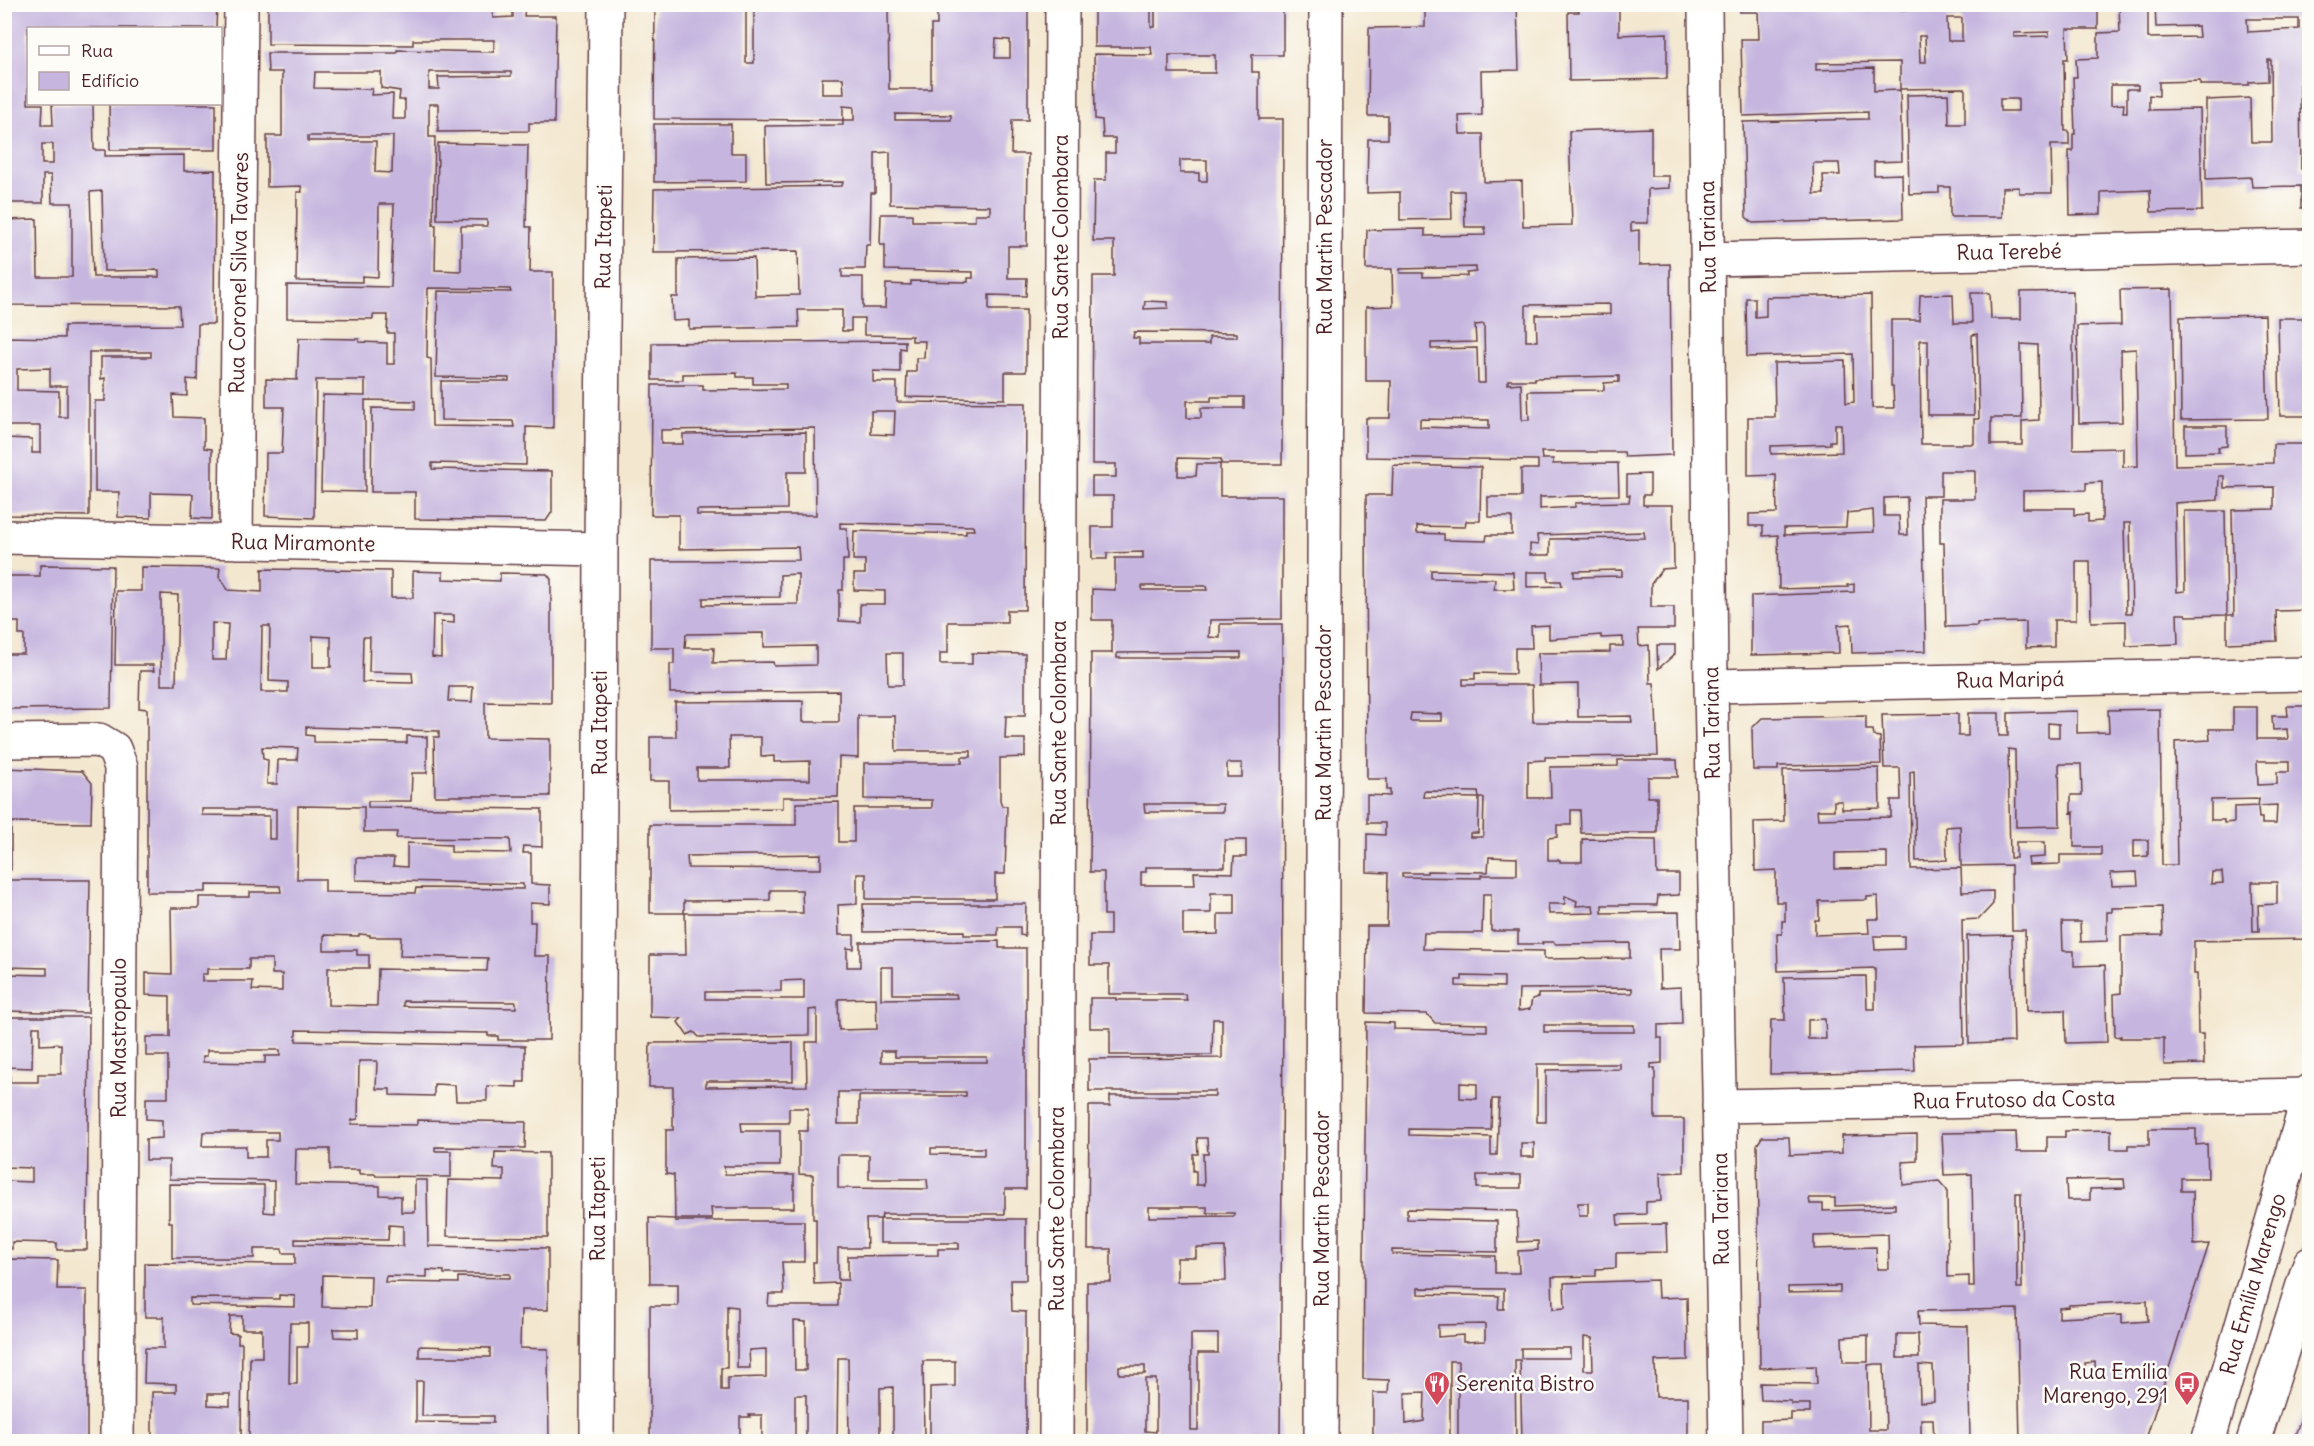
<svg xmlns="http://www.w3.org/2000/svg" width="2314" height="1446" font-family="Delius,sans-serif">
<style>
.building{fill:#c6b6df;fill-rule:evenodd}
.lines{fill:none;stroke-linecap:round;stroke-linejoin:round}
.minor-casing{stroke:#633d44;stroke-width:36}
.secondary-casing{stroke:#633d44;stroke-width:36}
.minor{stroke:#fff;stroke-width:33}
.secondary{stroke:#fff;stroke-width:33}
.labels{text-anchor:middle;stroke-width:5;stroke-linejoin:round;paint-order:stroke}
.street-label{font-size:21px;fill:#4a1f2b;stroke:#fdfcf7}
.poi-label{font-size:21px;fill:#4a1f2b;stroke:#fdfcf7;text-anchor:end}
</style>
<rect width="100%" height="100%" fill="#fdfcf7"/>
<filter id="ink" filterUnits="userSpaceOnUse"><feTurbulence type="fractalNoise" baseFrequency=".0167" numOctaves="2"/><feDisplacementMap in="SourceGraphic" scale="12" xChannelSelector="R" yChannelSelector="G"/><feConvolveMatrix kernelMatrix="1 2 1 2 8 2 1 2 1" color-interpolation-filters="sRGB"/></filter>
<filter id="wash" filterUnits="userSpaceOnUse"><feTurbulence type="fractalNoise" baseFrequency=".008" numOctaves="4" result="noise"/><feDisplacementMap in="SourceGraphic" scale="24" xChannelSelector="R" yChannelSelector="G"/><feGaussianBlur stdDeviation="1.35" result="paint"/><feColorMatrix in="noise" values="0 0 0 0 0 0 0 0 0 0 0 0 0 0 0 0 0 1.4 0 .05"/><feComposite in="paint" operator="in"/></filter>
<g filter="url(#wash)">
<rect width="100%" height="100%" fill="#f3e7cf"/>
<g id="blocks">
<path class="building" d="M4 4H217L216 28H28V104H43L42 125H53L52 104H93L94 150H105V156L184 155V171L215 170 214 324H198L197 380 187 379V396L173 395 174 417 204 418V448L212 449V519L192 518 193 494 151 493V518L118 517 119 492H95V401H105V378L101 379V357H151V352H89V516L4 515V438L32 439V453H40V426H4V337L64 338V326L180 325 179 306 4 305V220L37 219 38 277H72V203H52L51 175H43V203H4ZM42 144H53V164H42ZM102 191 104 271 159 270V277H93L90 192ZM50 368V386H67V417H59V391L17 390V369Z
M268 4H556V7H525L524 16H556L554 123H529V131L438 132V104H429V137H435L433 225H436L435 270 461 271V226H487V220L437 219 438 143 528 145 526 227H531L530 272H553V428L526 427V465L432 463V469L552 471V512L546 521 415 519V492H371L372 408 415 409V401L365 400V492L321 491 323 395 365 396V380H316L314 518 265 516 266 453H282L284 407H266V379L297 380 299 338 359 339V342L387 343V364H394V333H387L388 315H373V319L287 318V285L391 287 394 204H379L378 277 362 276V282L296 281 297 192H302L301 186 267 187V136H282V72H268L267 53H397V50L494 52V40H413V45L268 44ZM493 8H513V17L493 18ZM315 72H381V88L400 91 399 100H405V119H392L393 94 371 95 372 89 314 88ZM429 72H511V76L438 77 439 89H429ZM308 136H393L392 173 375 172 376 141H308ZM428 288 510 289 511 292 438 291 436 377 509 378V381H441V420L513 421 514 427 432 426 431 359 427 358Z
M655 4H746V63H754V4H888L889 89H931V25H937V4H1028V120H1012L1011 154H1028L1027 246H1008V278H1027L1026 296 989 295V310H1026V372H1005V399L906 397 907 372H916V358H924L925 341H912V336L864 335V318H851V331H842V310H798L799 327 689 329V320L673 321 672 297H678V259L754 258 755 296 799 295 798 251 653 252 654 189 842 186 843 182 766 183 765 126 843 125V120H854V107L843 106V120L654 119ZM996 39 1010 40V58H995ZM822 78H843L844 94H822ZM895 114 951 115V120H895ZM890 152V204L990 206V214H975V221H912V214H881L880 245H885V270L973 272V278H968V282L911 281V285L886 284 885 308H863V277H842V269H865L866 245H870L871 193H875V153Z
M1094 4H1151V27H1155V4H1283V55H1252V72H1259V119H1283L1282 464H1221V459L1178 458V476H1196L1197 464H1220V496H1282V619L1210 620 1209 637 1220 638V624H1282L1283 1021 1280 1442H1087V1282H1111V1249H1088L1089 1106H1110V1096H1215V1091H1089V1059L1222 1058V1019H1213L1212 1055H1110V1028H1090V998H1116V1000H1187L1185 994H1109V965H1090V935H1110V915H1104V872H1090L1091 653H1112V620H1092V589L1115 590V558H1143V552L1107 553V559H1092V527H1113V496H1092V477H1116V464H1092L1093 276H1114V241H1093L1094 180H1106V153H1115V138H1103L1102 120 1095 119 1094 54 1152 55 1151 47H1094ZM1169 55H1215V73H1169ZM1180 160H1207V181H1199V173H1180ZM1145 301 1168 302V308L1144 309ZM1134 332 1237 333V337H1209V344H1139V338H1133ZM1211 397H1244V408H1201V418H1187V401H1211ZM1142 586H1207L1208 590H1142ZM1241 652V658H1117V653ZM1227 763H1242V777H1227ZM1144 804H1223V812H1145ZM1225 840H1246V857H1234L1233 873 1194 872 1195 885H1141V872H1146V867H1225ZM1211 893H1235V914H1218V934L1183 935V913H1211ZM1197 1138H1207L1208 1154H1203L1204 1185H1196V1171H1193V1154H1198ZM1149 1207H1207V1213H1234V1216L1149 1217ZM1225 1247 1226 1281 1177 1282V1258H1196V1248ZM1191 1334H1218V1353H1198V1430H1191ZM1119 1366H1145V1374H1119ZM1145 1379H1156V1432L1145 1431Z
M1369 4H1517L1519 70 1481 71 1482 115 1459 116 1460 134H1483L1484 182 1522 181 1523 226 1572 225 1569 131 1651 128V176H1669V188L1648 189V223H1631V231L1639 230V265L1670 264 1672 455 1625 457 1624 452H1541L1542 459H1553V464L1618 463 1619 495 1540 497V509L1575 507V503L1629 502 1630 495H1627V475L1650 474V495H1643V505H1673L1674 568 1662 569 1651 584V607H1674V629H1638L1639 646 1649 645 1650 683H1654L1656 708 1658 756 1545 757V760L1528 761V798H1551L1550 767 1618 766V760H1677L1678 777H1648V797H1657V833H1581L1580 810H1571V825H1557V837L1548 838V860H1560V862H1582V839L1656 840 1657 874H1679V895L1658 896 1657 905H1602V913L1679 912 1680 949H1659L1660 988 1681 987 1682 1024 1658 1025V1038H1662V1063L1651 1064V1068H1655V1119H1684V1172L1660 1173 1661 1201 1646 1202V1214L1617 1215 1618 1225 1666 1224 1667 1252 1616 1253V1268L1596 1269V1276L1552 1277 1553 1309 1565 1308 1564 1283 1657 1280 1658 1298 1687 1297 1688 1360 1655 1361 1656 1397H1688V1442H1522L1520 1360H1515L1516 1442H1458V1361H1450V1442H1373V1393H1388L1389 1380 1363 1379 1366 1022 1394 1023V1029L1487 1031V1024L1435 1023 1427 1014 1366 1013 1367 926H1387L1388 873 1367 872V834L1385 835V823H1367V795L1390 796V790H1387V779H1367L1366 495H1392L1393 465 1481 467 1480 521H1466L1465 527 1417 526V533L1444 534V540L1486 541 1487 535H1512V517H1488V497H1521V469H1538V460L1366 457V418H1390L1391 381H1366V307L1393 306 1392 269H1366L1367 230 1425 229V236L1485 235V227H1465L1464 191H1451L1452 219 1400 220V192L1367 193 1368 139H1388V116H1368L1369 28 1425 27V7L1369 8ZM1476 267V272L1467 273V276L1423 277V273H1400V269ZM1610 304V314L1536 315 1537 341H1526V305ZM1484 324 1485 383H1478L1477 348 1431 349V343L1476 342 1475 325ZM1619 376V382L1604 383V390L1528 391 1529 420H1522L1521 383 1508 384V380H1535V378ZM1420 419 1489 420V429L1420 427ZM1644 532 1645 538 1550 539V555H1530V544L1538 545 1537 535ZM1431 570 1513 572 1514 589H1494L1495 579 1431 578ZM1622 570V576L1574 577V571ZM1527 572H1548V581H1561L1562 586 1527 587ZM1549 625V639L1601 635V638L1623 637V646H1610V652L1538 653 1539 685 1578 684V717L1631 716 1632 722H1533L1532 685H1463V679H1475V673L1515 674V648H1532L1531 626ZM1411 713 1442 714V721H1410ZM1424 791 1478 792 1479 798 1423 797ZM1479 798H1484L1483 837H1470V833H1478ZM1489 857 1517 858V875H1481V878L1402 877V873H1427V871L1488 872ZM1483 894H1491V931H1518V944H1543L1542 942H1554L1555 944 1630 943V958L1544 959V951L1423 949 1424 933H1482ZM1565 896 1577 901 1576 906 1593 905 1594 913 1549 914 1548 904H1565ZM1462 976 1504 977V987L1456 986V980H1462ZM1632 988V993L1538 994V997L1532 999 1530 1009 1518 1011 1519 989ZM1544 1025H1634V1032H1544ZM1537 1064H1620V1069L1546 1070V1122H1537ZM1460 1083 1477 1084V1099L1460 1098ZM1492 1099H1499L1497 1155H1491V1137L1409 1135V1129L1491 1130ZM1521 1143H1534V1157H1521ZM1477 1175H1521V1188H1477ZM1578 1203H1588V1216H1579ZM1407 1209 1517 1211 1518 1242 1538 1241V1250L1518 1251 1519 1273H1495V1256L1392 1254V1250L1497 1252V1221L1407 1219ZM1418 1288 1504 1289V1309H1498L1499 1296 1418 1294ZM1485 1324V1341L1463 1342V1335L1438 1337V1325ZM1584 1337 1592 1338 1593 1370H1584ZM1521 1348H1570V1358H1521ZM1425 1392 1424 1421 1406 1424 1405 1393Z
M1740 4H1898V10L1918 9V4H2098V29H2067L2068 59H2064L2065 131H2069V145H2051L2052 193H2019V187L2002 188V217H1950V187H1939V193L1909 194 1907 95 1948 94 1949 124H1965V88L1900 89V62L1816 63V70L1874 68V91L1900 90 1902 161 1874 162V175L1902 174 1903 219 1753 223 1746 217 1743 122 1868 119V112L1743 116 1741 39H1759L1758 12H1740ZM1947 18H1962V41H1948ZM2049 32V36L2014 37V33ZM1919 36H1925L1926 62H1920ZM2000 99H2018V111H2000ZM1813 163H1839L1840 175H1823L1824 194H1814Z
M2119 4H2148V38L2199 37 2198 26 2156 27 2155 4H2310V85H2300L2301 169H2310V208H2301V186L2252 187 2251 177 2206 179V100L2250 98 2251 142H2272L2271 60H2268V81L2249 82V85H2200V81L2159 82V96L2149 95V110L2200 109 2202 211 2151 212 2150 190 2101 192V214L2070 215 2069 151H2073V134H2075L2073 77H2077L2076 59 2098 58V33L2120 32ZM2247 19H2299V29L2248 32ZM2111 85H2138V89H2127V112H2123L2124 104 2111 105Z
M1579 5H1619V35L1667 33V79L1569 81 1568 12H1579Z
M109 104H216V150H110Z
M654 124H731V153H746V181L654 182Z
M2172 289 2175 465 2273 463V444H2310V471H2302L2303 497 2310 496V610L2276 611 2277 641 2227 643V615H2234L2232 510 2274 509V487L2224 488V476H2219L2218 500 2175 503 2177 592 2185 591 2184 511H2225L2227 615 2187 616 2186 614H2177L2178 644 2126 646V621L2091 622 2090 561H2076V620H2054V647L2026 648V622L1977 623V626L1946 627 1944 543H1940V499H1975V471H1941V496H1922L1926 651 1852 653 1851 624 1838 625 1839 653 1751 655V596L1854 592V584L1847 585 1848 587 1779 589 1778 535 1763 536V526H1749V514L1777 513 1776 475 1748 476V417H1775L1774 363 1845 361 1846 403 1854 402 1853 354 1747 357 1746 298H1755V317L1766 316V297L1871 295 1872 408H1894L1893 386H1891V320H1919L1920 295 1953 294 1954 323H1972L1971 293H1990L1991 319H2021V292L2073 291V449L2123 448V467L2138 466 2136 349 2121 350 2122 422 2079 423 2077 326 2121 325 2120 290ZM1977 334 1979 419H1974V444H1921L1920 340H1928V415H1974L1972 335ZM2021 344 2038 345 2039 420 2022 421V445H1991V418H2022ZM1835 424H1841L1842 452 1771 454V446L1830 444V441H1835ZM2102 482V521L2088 522V514L2074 515V508H2023V491L2086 490V483ZM1907 497 1908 535H1900L1899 516H1884V498ZM1873 510 1874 532 1784 535V528L1846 527 1847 513ZM2124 523H2130L2132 613H2126Z
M2265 315 2268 419 2181 420 2180 317Z
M2278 318H2310V416H2280Z
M905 341V349L900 348V372L873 371V382H897V402L1026 403 1025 610H1007V622H948V653H940V664H972V653L1025 654V716H1006L1005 739H1025V757L1000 758V800L1002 806H1007L1006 841 1005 874H995V899H866V874H857V904L838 905 839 935H854V949L847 948V967H860V942L999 941V948H1026V1189H1005V1214H882L881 1219H1026V1280H1011L1012 1311 1026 1312V1442H930V1387L955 1386V1361H923L924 1442H893V1387L880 1388V1442H849L848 1358H838L837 1442H806V1395H795V1442H762V1415H749L750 1417H740V1442H650V1306H678V1284H650L649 1218 675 1219 674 1175 666 1174V1130H673V1087H649L650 1043 793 1042V1081H706V1087L807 1086 806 1042H817V1009L809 1010V1035L699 1037 694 1032 687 1035 678 1022 682 1018 650 1017V955H686L685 913H803L802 890H770V900L684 901V913H650V825H796V803L839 802V842H854V808H932V800L864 799V763H962V757H971V751H896L895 716H858V758L839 757 838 797H783V808L669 810V781H650V737H676L675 702 803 701V722H839V691L670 693V664H674V648H651V561L799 560 798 547 679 549V515H651L652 385H703V390L786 389V384H753V377H737V373L683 374V380H652V343ZM871 411H895L894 435 871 434ZM815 428 816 515H697V510L787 509V472H806V432L683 434V444H661V430ZM840 523 973 526 974 530H966V534L854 531 853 560H865V574H854V590L885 591V604H860V622L839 621V590H843V560H848L847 528H840ZM798 574V604L703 605V598L780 597V575ZM764 633V647L816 646V665L774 666 773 662 713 663 714 648H685L686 634ZM887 653H903V685H888ZM729 737H761V757L774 756V762L810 761V780H697V768H730ZM821 854V869L688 868 687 856ZM881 967H893V994H956L957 998 881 999ZM804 980V999H705V992L781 991V981ZM876 998 877 1029 839 1030 838 999ZM881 1051H895V1057H987V1062H881ZM838 1092H966V1096H859V1124H838ZM789 1108H808V1131H799V1174L813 1175V1219H816V1262H813L814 1284 838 1283V1306H768L769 1294H784L782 1262H804V1221H675V1219H712L711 1208H794V1175L725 1174 724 1166H780V1131H742L741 1123H789ZM931 1148H984V1155L931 1154ZM838 1155H869V1179H927L928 1189 838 1188ZM866 1219H880V1243H959V1249H938V1255L848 1256V1280H838V1248H867ZM727 1306 737 1307V1368H750L749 1350 766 1349V1377L728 1378V1390H721V1368H727ZM794 1321 806 1322V1370H795Z
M2185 426H2227V446L2218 447 2219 452 2185 453Z
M40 565 113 566 111 708 4 709 5 654H24V635H19V622H4V576H40Z
M141 567 220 568 219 576 228 590 262 592V569L391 571V598H413V571L443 572V579L500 581V573L547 574 551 579V703L485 702V738L550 739V796H435L434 737H439V731L306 727V735L314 736V742L407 743V736L427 737V773H412L411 801H368V807L542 809V847L524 846 523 853H531V884L550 885V904L530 903V922H535L534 956H550L549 1040H498V1036H488V1033L296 1030V1041L525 1046V1082H517V1087L487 1086V1101H456L455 1085 434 1084V1096L390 1095V1089H376L377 1061H359L358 1119 352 1120 351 1124 417 1125V1120L526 1122 525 1148 435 1147V1151H451V1177L376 1176 375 1174H359V1170H330V1149H296L295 1184 380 1186V1195L401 1196V1212H415V1180H427L428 1246 548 1248V1310H521L520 1348 548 1349 549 1442H249L250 1357H262V1329H242V1316H230L229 1333 238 1334V1343H242L241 1442H152V1392H176V1384L144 1383 145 1348H164V1317H145V1263L295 1264V1253H283L282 1249H254V1258H172V1222H169V1184L264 1185V1212L274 1213V1181L169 1179V1160H146V1139L162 1138V1120L146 1119V1098H168V1056H146V1037H170V996L146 995V973L172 974 171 908H199V897H250V892H281L280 886 206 885V892H147V709L139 708 140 671H154L153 665H115L116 591H141ZM161 594 178 595 176 685H161ZM433 615H454V623L441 622V658L432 657ZM212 623 228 624 226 660H212ZM262 626H270L269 681 288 682V692H261ZM313 636 331 637V667H313ZM363 637H370L369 672 412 673 413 683 362 682ZM449 687H473L472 702 448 701ZM262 747 298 748 297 760H278L277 784H267L268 760 263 759ZM298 806 364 807V832H397L396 838 510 839 511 853 451 852V845L407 843V867L393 866 394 858H356V880L523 884V889L416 888 415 893 325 892V879H297ZM202 809H276V839H269V816L202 815ZM359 934 370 935V937H401L400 956 488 958 487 971 378 969 377 1006 328 1005V968H369V955H357V950H324V935L359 936ZM249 959H272V974H282V991L252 990 253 981H202V974H207V969H249ZM403 1001 516 1002V1008L403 1006ZM207 1050H280V1056H265V1063L203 1062V1056H207ZM203 1132H278V1140H266V1157H246V1146H202ZM389 1225 403 1226V1246L295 1244V1239L388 1240ZM427 1270 444 1271V1274H510V1278L458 1277V1283L385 1282 386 1276 427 1277ZM323 1275 371 1276 370 1308 322 1307ZM279 1295 295 1296V1307L190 1305V1298L279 1299ZM290 1323H308V1347H297V1384H289ZM333 1329H358V1338L334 1337ZM419 1346 490 1348V1357H419ZM416 1381H423L422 1416H493V1423L416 1422ZM208 1394H230V1406L208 1405Z
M1657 645H1675V654L1658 669Z
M2287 706H2310V939L2194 941V974H2197L2198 1034H2203L2204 1064 2164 1065V1038H2120L2121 1036 2115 1037 2114 994 2121 993V936L2163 935 2162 907 2112 908V912H2107V941L2081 942 2080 922H2062L2063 951H2074V966L2105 965 2107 1042 2066 1043 2065 1010 2027 1011 2025 930H2012L2011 865 1961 866 1960 826 1946 827 1947 860 1916 861 1914 771 1910 772 1911 869 1961 868 1962 892 1993 891V904L1979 919 1962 920 1964 1044 1914 1045 1915 1071 1770 1074 1771 1020H1785L1784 977 1866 976 1867 1009H1875V968L1778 971 1777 934H1782V921H1785V902H1776V870L1755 871 1754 822 1784 821 1783 770 1879 768 1880 808 1842 809V801H1834V810H1817L1818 819 1891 817V800H1901L1900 768H1884L1882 715 1958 714V736H1968V713H1999V736H2008V713L2077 711V733L2109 732 2108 710 2160 709 2162 865H2177L2175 742 2210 740 2209 729H2233V707H2257V739H2288L2287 729 2273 730 2272 716H2288ZM2048 723 2059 724V737H2048ZM2008 749 2015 750 2016 827 2060 826 2059 764H2081L2082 795H2071V813L2074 812V847H2101V855H2060V864L2029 865 2028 858 2045 857V842H2016V858H2010ZM2257 761H2289V772H2277V784L2258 785ZM2259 799 2258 806 2277 805 2276 824H2262V818H2259L2258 806 2234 807V822L2224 823V820H2211V800ZM2134 840H2148V856L2134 857ZM1887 852V868L1835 869V853ZM2137 872 2138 885 2112 886 2111 873ZM2212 872H2222L2223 883 2211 884ZM2252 882H2277V904L2258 905 2259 931H2253ZM1878 896 1879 919H1868L1869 933 1815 935V920H1819V901L1867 900V897ZM1874 936H1904V949L1875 950ZM1825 1019 1826 1039H1808V1020Z
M1866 716V730H1873L1874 736 1880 737 1881 764 1778 766V770H1753L1752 728 1762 718Z
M4 768 82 771 92 783 91 823 11 822V870H4Z
M4 880H90L88 1013 4 1011V974L47 975V968L4 967Z
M863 904H1026L1025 936 1020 935V927H998V935H964V931L864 932Z
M2012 935 2014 1042 1969 1044 1967 936Z
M4 1017H89L87 1250H57V1243L12 1242V1249H4V1181L32 1182V1168L4 1167V1074H10V1082H38V1074H61V1044L40 1045V1027H33L32 1068 4 1067Z
M2149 1129H2196V1145L2207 1144 2208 1178H2181V1191H2193L2194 1245 2209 1244 2145 1442H2020L2017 1309 1918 1311 1919 1325 1968 1326 1970 1442H1934L1933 1419H1921V1442H1761V1421L1791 1420V1413H1810V1404H1791V1401L1761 1400 1760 1383 1817 1384 1816 1366 1760 1368 1757 1145 1762 1137H1789L1790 1155 1842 1153V1136L1917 1134V1161L1902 1162 1903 1185 1939 1181 1947 1190 1948 1277 1969 1276V1287H1974L1972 1174 1944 1175 1942 1133 2016 1132 2017 1152H2047V1137H2065V1131L2111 1130V1149H2128V1145H2149ZM2124 1179 2125 1188 2090 1189V1200H2067L2066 1180ZM2016 1193H2021L2022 1288H2017ZM1809 1198H1835V1206L1895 1204V1209L1823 1211V1204H1810ZM1888 1234 1889 1269H1877L1876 1247 1814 1249V1236ZM1840 1286V1292L1788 1293V1287ZM2147 1301 2148 1321 2122 1323V1315L2059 1318V1308L2069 1307V1305ZM1897 1334H1918L1919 1358H1897ZM1868 1335V1362H1843L1842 1337ZM2095 1362 2096 1378 2086 1379 2085 1363ZM1875 1364H1884L1886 1430H1869L1868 1365ZM1919 1365 1933 1366 1934 1401 1920 1402Z
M495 1152 548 1153V1237L447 1236 448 1180 504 1181V1169H494Z
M4 1259 58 1260 57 1290H87V1442H4Z
M2310 1392V1442H2293L2309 1392Z"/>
</g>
</g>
<g filter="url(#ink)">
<use href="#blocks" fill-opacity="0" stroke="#633d44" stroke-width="1.5"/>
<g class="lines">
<defs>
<path id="minor" d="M1705 4 1711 686 1726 1442
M1709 259 2310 246
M4 537 601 549
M236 542 241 4
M1711 686 2310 674
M4 741 99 740 114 749 121 767 117 1442
M1719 1106 2309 1095
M597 1442 601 549 606 4
M1056 1442 1062 4
M1321 1442 1326 4"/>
<path id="secondary" d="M2208 1442 2310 1091
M2253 1442 2310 1263"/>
</defs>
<use href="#minor" class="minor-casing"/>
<use href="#secondary" class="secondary-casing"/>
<use href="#minor" class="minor"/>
<use href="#secondary" class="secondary"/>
</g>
</g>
<defs>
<symbol id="restaurant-pin" viewBox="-11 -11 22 30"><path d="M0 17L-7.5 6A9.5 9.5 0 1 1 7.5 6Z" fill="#d1495b" stroke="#fdfcf7"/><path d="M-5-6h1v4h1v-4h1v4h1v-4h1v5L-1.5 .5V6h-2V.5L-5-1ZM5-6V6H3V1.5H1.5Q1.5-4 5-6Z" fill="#fff"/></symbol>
<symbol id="bus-pin" viewBox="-11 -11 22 30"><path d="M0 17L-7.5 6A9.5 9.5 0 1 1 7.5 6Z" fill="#d1495b" stroke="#fdfcf7"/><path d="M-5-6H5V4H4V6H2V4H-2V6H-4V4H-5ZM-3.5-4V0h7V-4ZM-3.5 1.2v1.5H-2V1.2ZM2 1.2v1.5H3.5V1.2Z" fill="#fff"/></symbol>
</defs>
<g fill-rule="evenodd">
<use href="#restaurant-pin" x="1422" y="1369" width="30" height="40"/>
<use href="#bus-pin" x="2172" y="1369" width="30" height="40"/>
</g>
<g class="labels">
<g class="street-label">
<text transform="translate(604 237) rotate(-89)" y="7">Rua Itapeti</text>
<text transform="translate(1061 237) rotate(-90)" y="7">Rua Sante Colombara</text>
<text transform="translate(1325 237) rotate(-90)" y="7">Rua Martin Pescador</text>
<text transform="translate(1708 237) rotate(-91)" y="7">Rua Tariana</text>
<text transform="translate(2009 252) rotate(-1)" y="7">Rua Terebé</text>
<text transform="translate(239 273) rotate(-89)" y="7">Rua Coronel Silva Tavares</text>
<text transform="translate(303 543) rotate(1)" y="7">Rua Miramonte</text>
<text transform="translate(2010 680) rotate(-1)" y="7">Rua Maripá</text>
<text transform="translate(600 723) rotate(-90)" y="7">Rua Itapeti</text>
<text transform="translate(1059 723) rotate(-90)" y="7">Rua Sante Colombara</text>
<text transform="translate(1324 723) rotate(-90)" y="7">Rua Martin Pescador</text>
<text transform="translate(1712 723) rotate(-91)" y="7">Rua Tariana</text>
<text transform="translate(119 1038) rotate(-90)" y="7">Rua Mastropaulo</text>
<text transform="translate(2014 1100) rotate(-1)" y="7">Rua Frutoso da Costa</text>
<text transform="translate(598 1209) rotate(-90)" y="7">Rua Itapeti</text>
<text transform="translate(1057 1209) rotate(-90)" y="7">Rua Sante Colombara</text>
<text transform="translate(1322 1209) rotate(-90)" y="7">Rua Martin Pescador</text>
<text transform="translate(1721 1209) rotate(-91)" y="7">Rua Tariana</text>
<text transform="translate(2253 1284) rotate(-74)" y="7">Rua Emília Marengo</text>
</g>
<g class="poi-label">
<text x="2168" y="1379">Rua Emília<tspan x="2168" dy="24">Marengo, 291</tspan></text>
<text x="1456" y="1391" text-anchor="start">Serenita Bistro</text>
</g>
</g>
<rect width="2314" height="1446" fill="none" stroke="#fdfcf7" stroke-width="24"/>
<rect x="27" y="27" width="195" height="78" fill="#fdfcf7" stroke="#b5a4a5" stroke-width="1.5"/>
<rect x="39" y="46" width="30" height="9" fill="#ffffff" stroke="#b5a4a5" stroke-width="1.5"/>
<text x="81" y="57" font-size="18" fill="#4a1f2b">Rua</text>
<rect x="39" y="72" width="30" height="18" fill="#c6b6df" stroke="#b5a4a5" stroke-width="1.5"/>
<text x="81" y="87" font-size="18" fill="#4a1f2b">Edifício</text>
</svg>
